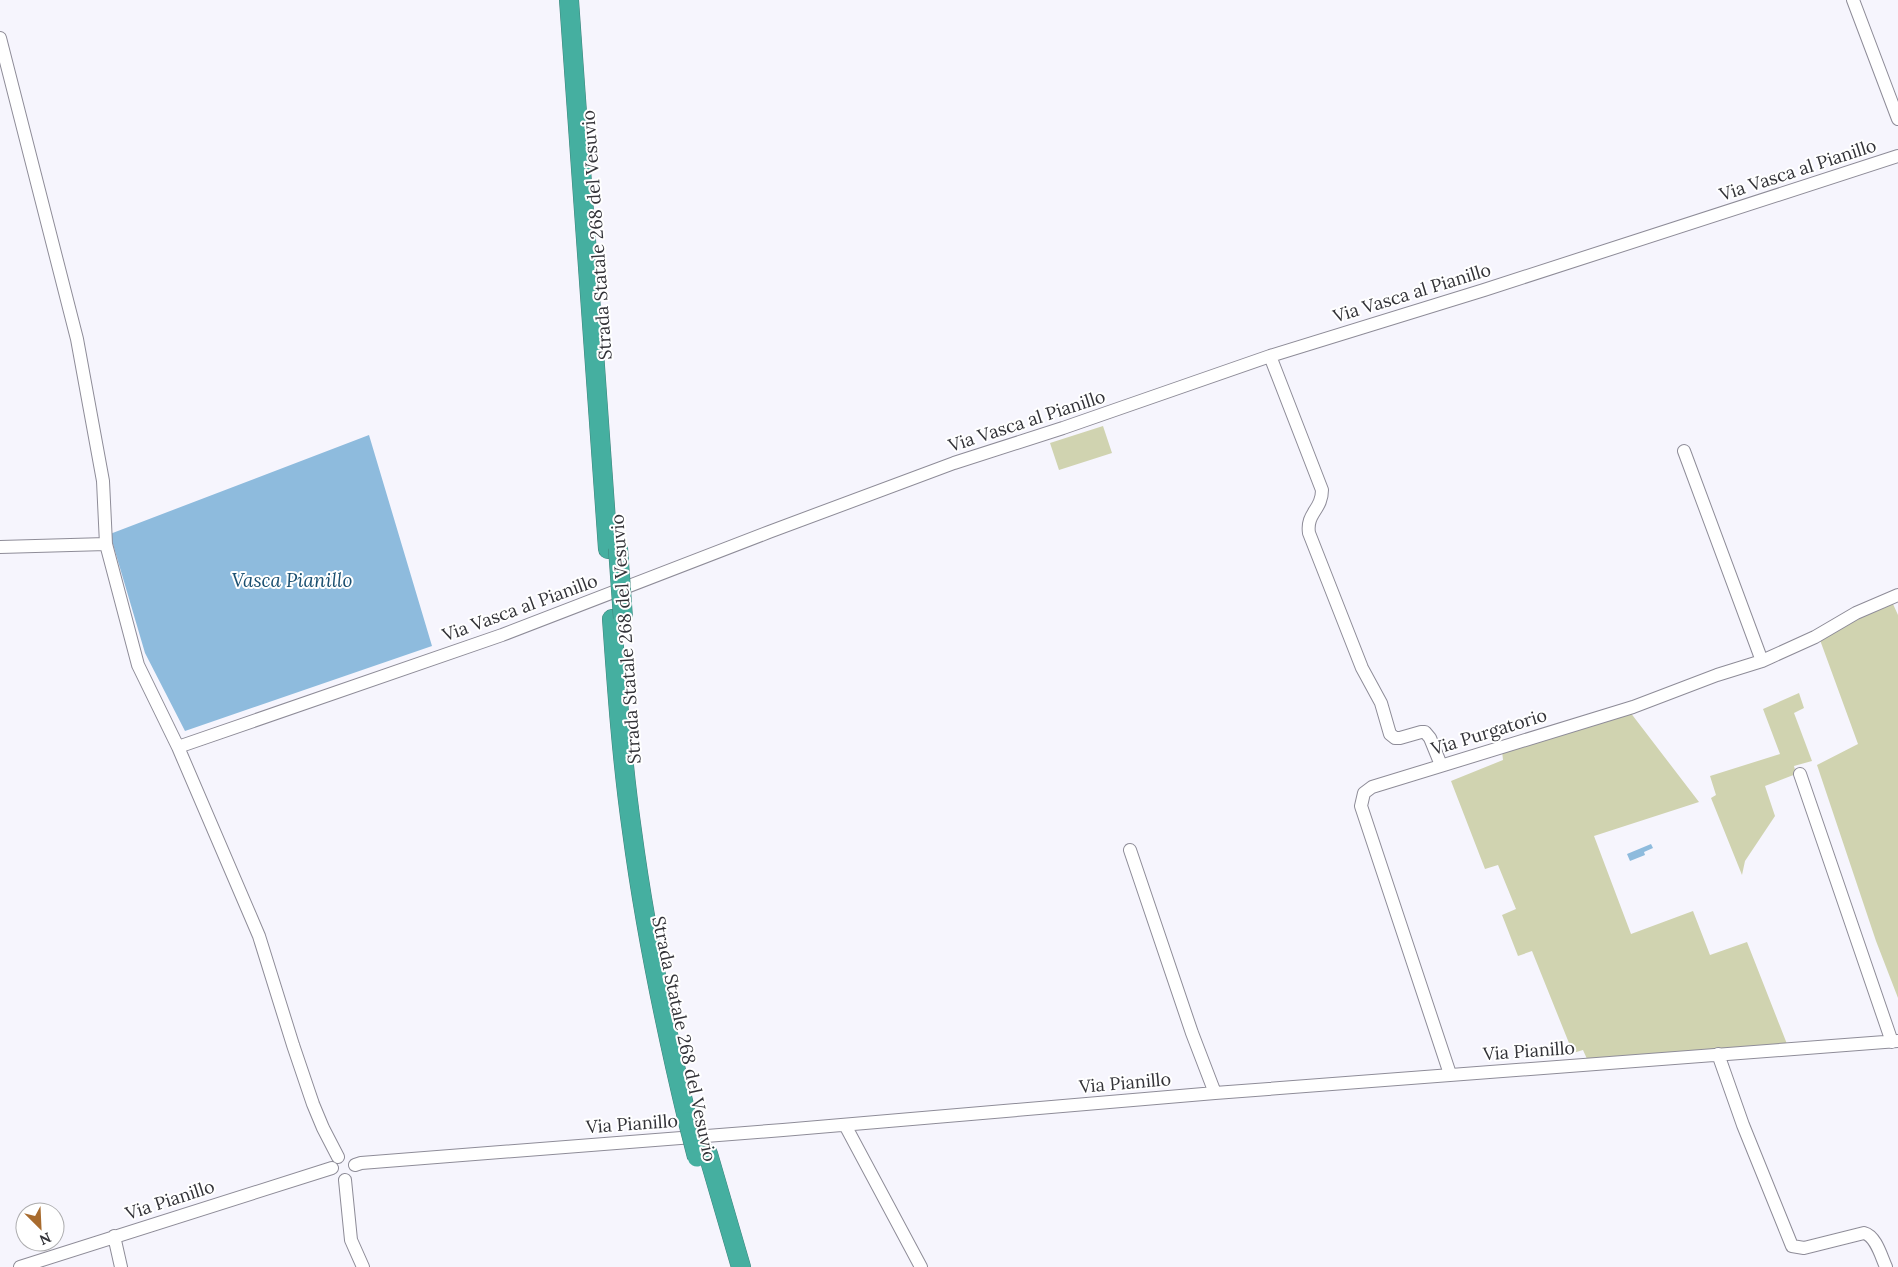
<svg xmlns="http://www.w3.org/2000/svg" width="1898" height="1267" font-family="Lora,serif">
<style>
.green{fill:#d0d3b0}
.water{fill:#8ebbdd}
.lines{fill:none;stroke-linecap:round;stroke-linejoin:round}
.minor-casing{stroke:#8e8c98;stroke-width:14}
.highway-casing{stroke:#3f847c;stroke-width:20}
.minor{stroke:#fff;stroke-width:12}
.highway{stroke:#45afa0;stroke-width:19}
.highway-bridge-casing{stroke:#3f847c;stroke-width:20;stroke-linecap:butt}
.highway-bridge{stroke:#45afa0;stroke-width:19}
.labels{text-anchor:middle;stroke-width:4;stroke-linejoin:round;paint-order:stroke}
.street-label{font-size:18px;fill:#333338;stroke:#fff}
.water-label{font-size:19px;font-style:italic;fill:#1a4f70;stroke:#fff}
</style>
<rect width="100%" height="100%" fill="#f6f5fd"/>
<path class="green" d="M1103 426 1112 453 1059 470 1050 443Z
M1893 604 1898 615V998L1876 941 1817 765 1858 744 1820 640 1863 616Z
M1799 693 1804 708 1794 713 1812 761 1794 766 1796 774 1765 786 1775 816 1745 861 1742 875 1711 798 1716 795 1710 776 1780 754 1763 709Z
M1630 712 1699 802 1594 836 1631 934 1693 911 1710 955 1747 942 1787 1044 1587 1059 1583 1050 1573 1053 1532 951 1518 956 1502 915 1516 909 1498 865 1485 869 1451 781 1503 760 1502 751Z"/>
<path class="water" d="M369 435 432 646 185 731 145 653 110 534Z
M1651 844 1653 848 1644 852 1645 855 1630 861 1627 854Z"/>
<g class="lines">
<defs>
<path id="minor" d="M1853 0 1898 119
M0 38 77 339 103 481 106 544 138 665 178 747 259 936 293 1045 313 1104 323 1128 338 1157
M1270 356 1322 490C1322 510 1306 513 1309 533L1362 668 1381 703 1390 734 1395 738H1400L1421 732H1425L1430 738 1441 765
M1684 451 1762 661
M0 547 106 544
M178 747 502 635 769 532 954 463 1063 428 1270 356 1484 290 1898 156
M1800 774 1892 1042
M1130 850 1192 1033 1215 1093
M1718 1054 1743 1125 1792 1246 1804 1248 1864 1233C1876 1236 1881 1256 1886 1267
M1450 1074 1361 806 1364 793 1372 787 1633 707 1717 675 1762 661 1815 637 1856 613 1898 595
M845 1125 921 1267
M355 1165 361 1163 783 1130 1215 1093 1898 1041
M345 1180 351 1240 363 1267
M114 1236 121 1267
M20 1267 332 1168"/>
<path id="highway" d="M569 0 608 549
M612 619C617 690 622 761 632 831 645 929 665 1026 688 1122
M708 1154 741 1267"/>
</defs>
<use href="#minor" class="minor-casing"/>
<use href="#highway" class="highway-casing"/>
<use href="#minor" class="minor"/>
<use href="#highway" class="highway"/>
<defs>
<path id="highway-bridge" d="M618 548 623 618
M688 1122 697 1157"/>
</defs>
<use href="#highway-bridge" class="highway-bridge-casing"/>
<use href="#highway-bridge" class="highway-bridge"/>
</g>
<g class="labels">
<g class="street-label">
<text transform="translate(1798 170) rotate(-18)" y="6">Via Vasca al Pianillo</text>
<text transform="translate(597 235) rotate(-94)" y="6">Strada Statale 268 del Vesuvio</text>
<text transform="translate(1412 293) rotate(-17)" y="6">Via Vasca al Pianillo</text>
<text transform="translate(1027 421) rotate(-18)" y="6">Via Vasca al Pianillo</text>
<text transform="translate(520 608) rotate(-20)" y="6">Via Vasca al Pianillo</text>
<text transform="translate(626 639) rotate(-94)" y="6">Strada Statale 268 del Vesuvio</text>
<text transform="translate(1489 732) rotate(-17)" y="6">Via Purgatorio</text>
<text transform="translate(684 1039) rotate(78)" y="6">Strada Statale 268 del Vesuvio</text>
<text transform="translate(1529 1051) rotate(-4)" y="6">Via Pianillo</text>
<text transform="translate(1125 1083) rotate(-5)" y="6">Via Pianillo</text>
<text transform="translate(632 1124) rotate(-4)" y="6">Via Pianillo</text>
<text transform="translate(170 1200) rotate(-18)" y="6">Via Pianillo</text>
</g>
<g class="water-label">
<text x="292" y="587">Vasca Pianillo</text>
</g>
</g>
<g transform="translate(40 1227) rotate(156)"><circle r="24" fill="#ffffff" stroke="#adadaf"/>
<path d="M0-4L9 19L0 12L-9 19Z" fill="#a86b2e"/>
<text y="-8" font-size="14" font-weight="bold" text-anchor="middle" fill="#333338">N</text>
</g>
</svg>
